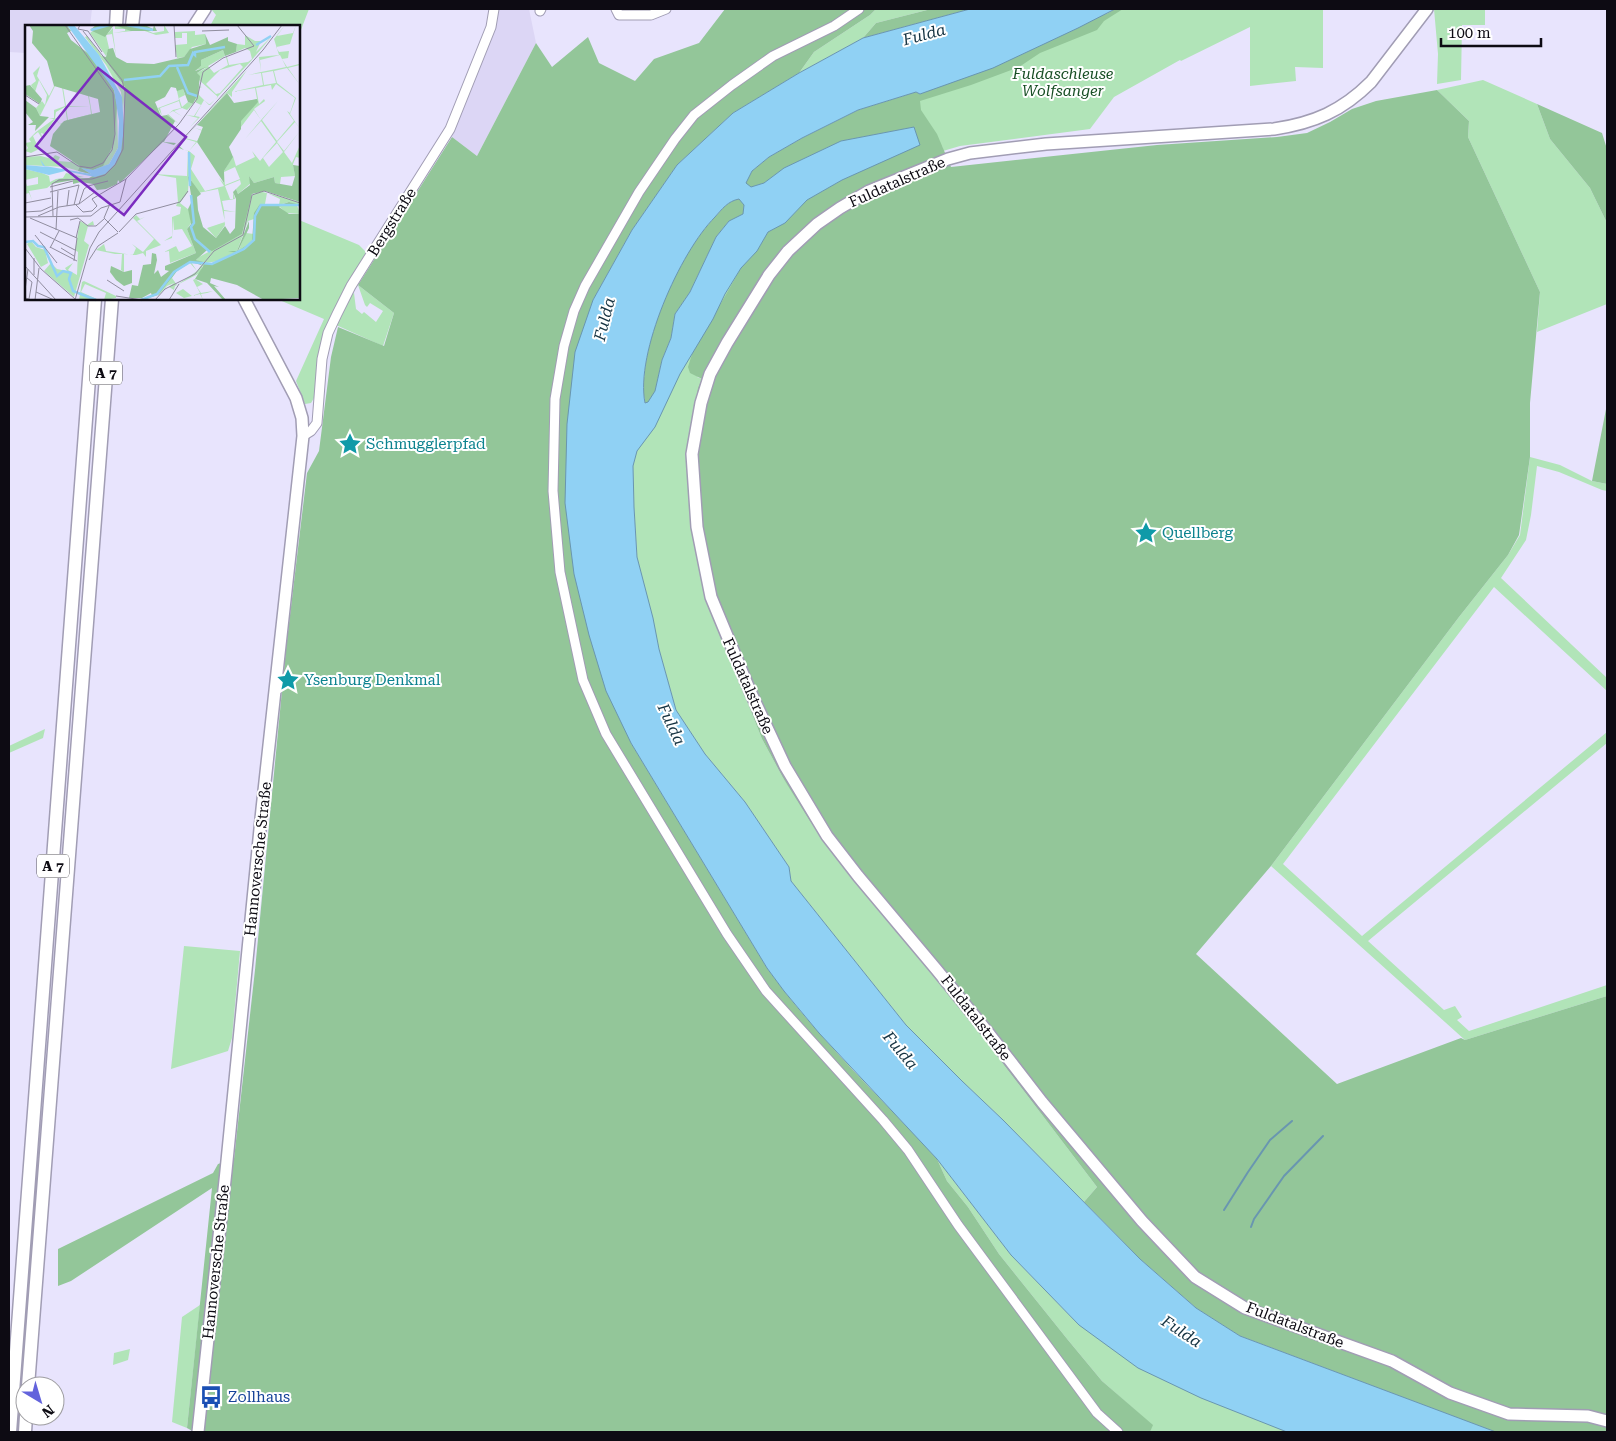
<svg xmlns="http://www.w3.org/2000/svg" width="1616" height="1441" font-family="'Roboto Serif',serif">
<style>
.built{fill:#dcd6f5}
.green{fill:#b1e4b8}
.forest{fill:#93c699}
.water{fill:#90d1f4;stroke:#6996b0;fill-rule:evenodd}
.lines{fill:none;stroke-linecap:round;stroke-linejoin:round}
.stream{stroke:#6996b0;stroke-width:2}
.minor-casing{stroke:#a19db4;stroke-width:11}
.major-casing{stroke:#a19db4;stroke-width:14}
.highway-casing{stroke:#a19db4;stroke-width:15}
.minor{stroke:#fff;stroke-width:9}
.major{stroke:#fff;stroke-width:11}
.highway{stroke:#fff;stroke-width:12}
.labels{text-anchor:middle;stroke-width:4;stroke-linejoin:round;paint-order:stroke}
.shield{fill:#fff;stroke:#56545a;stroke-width:1}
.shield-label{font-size:14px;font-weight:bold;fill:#0d0b13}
.park-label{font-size:15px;font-style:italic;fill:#174e24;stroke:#fff}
.street-label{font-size:15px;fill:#0d0b13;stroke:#fff}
.culture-label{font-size:15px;fill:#0d838f;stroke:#fff;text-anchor:start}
.transit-label{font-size:15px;fill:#164399;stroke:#fff;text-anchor:start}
.water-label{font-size:16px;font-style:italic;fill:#153342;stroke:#fff}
.inset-river{fill:none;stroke:#90d1f4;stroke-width:2.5}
.inset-road{fill:none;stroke:#908d9f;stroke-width:1}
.view{fill:#7b2cbf;fill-opacity:0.15;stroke:#7b2cbf;stroke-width:2.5}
.inset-edge{fill:none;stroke:#0d0b13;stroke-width:2.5}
</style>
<rect width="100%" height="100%" fill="#e8e4fd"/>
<path class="built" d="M9 9H92L90 26H26V53L9 52Z
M498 9H529L536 43 477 156 452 137 495 25Z"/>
<path class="green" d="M211 9H309L299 35V26H210L216 15Z
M876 9H931L876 23 863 38 799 73 814 52 870 15Z
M1118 9H1323V68L1295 67 1296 81 1250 86V27L1181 61 1180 60 1114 97 1090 129 960 146 943 151 942 146 697 377 702 379 715 622 762 739 783 778 853 879 896 932 930 965 960 1009 981 1035 1097 1187 1084 1202 1003 1120 962 1081 906 1025 791 881 789 867 745 802 705 754 676 710 659 649 637 557 634 507 633 466 647 402 749 177Z
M1434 9H1485V25H1462L1461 80 1437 84 1438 54Z
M1483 80 1537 104 1550 139 1590 188 1607 223V304L1537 332 1540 292 1468 137 1469 121 1437 90Z
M299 220 359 245 365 251 366 258 343 291 314 398 311 403 305 404 296 381 324 319 277 299H299Z
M358 285 394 313 383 346 336 325 351 295 354 293 356 309 362 314 364 312 376 322 383 311 370 303 367 307 365 305Z
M1530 457 1560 465 1592 481 1607 484V491L1602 490 1559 472 1537 466 1531 515 1526 540 1501 578 1607 678V691L1494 587 1283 864 1362 936 1607 732V743L1368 941 1444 1010 1455 1006 1462 1017 1457 1020 1469 1031 1607 985V996L1465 1040 1271 866 1459 617 1508 555 1520 535Z
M45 729 43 738 9 753V746Z
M184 946 240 951 232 1038 228 1051 171 1069Z
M937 1159 1011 1255 1079 1325 1287 1432H1150L1152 1425 1102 1381 1068 1340 999 1254 968 1207 947 1181Z
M200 1305 187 1428 172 1422 182 1317Z
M130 1349 128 1360 113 1365 114 1353Z"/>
<path class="forest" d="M725 9H876L870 15 814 52 799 73 733 113 677 165 632 230 593 300 631 743 767 968C817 1038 880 1096 937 1159L947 1181 968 1207 999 1254 1068 1340 1102 1381 1153 1425 1150 1432H194L187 1428 212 1188 71 1281 58 1286V1249L213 1173 218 1164 234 1159 255 970 286 649 307 473 319 451 331 357 338 327 384 346 394 313 358 285 452 137 477 156 536 43 552 67 588 37 599 63 635 81 654 59 699 43Z
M931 9H970L863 38 876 23Z
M1115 9H1123L1104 21 1097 30 1040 53 1019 67 971 85 920 101 921 110 937 134 951 167 1157 145 1277 137 1307 133 1330 122 1352 109 1376 101 1437 90 1469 121 1468 137 1540 292 1530 403V457L1519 535 1508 555 1459 617 1271 866 1196 954 1337 1084 1461 1038 1465 1040 1607 996V1432H1495L1240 1336 1196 1308 1140 1259 1084 1202 1097 1187 981 1035 960 1009 930 965 896 932 853 879 810 821 783 778 762 739 707 602 688 456 698 388 702 379 690 373 688 367 692 354 741 268 757 251 768 232 785 223 807 200 842 180 919 144 914 127 841 141 784 168 764 183 751 187 745 183 752 171 769 157 802 138 858 110 916 92 920 94 1108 13Z
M1537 104 1602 133 1607 149V223L1590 188 1550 139Z
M739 199 744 205 743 214 729 221 716 237 690 292 675 314 671 338 662 360 655 391 648 402 645 403C636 351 678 254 715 217 723 209 727 201 739 199Z
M1607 404V484L1592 481Z"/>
<path class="water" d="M970 9H1115L1078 28 993 68 920 94 916 92 858 110 802 138 769 157 752 171 746 183 751 187 764 183 784 168 841 141 914 127 920 145 842 180 807 200 785 223 768 232 757 251 741 268 725 294 713 319 680 374 655 427 637 451 633 466 634 507 637 557 653 618 659 649 676 710 705 754 745 802 789 867 791 881 906 1025 962 1081 1003 1120 1140 1259 1196 1308 1240 1336 1496 1432H1287L1201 1398 1138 1368 1079 1325 1011 1255 937 1159 819 1033 784 991 767 968 631 743 606 691 589 635 574 574 565 503 567 424 575 352 593 300 632 230 677 165 733 113 799 73 863 38ZM739 199 744 205 743 214 729 221 716 237 690 292 675 314 671 338 662 360 655 391 648 402 645 403C635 353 680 252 715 217 722 209 728 201 739 199Z"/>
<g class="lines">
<path class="stream" d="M1224 1210 1248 1172 1270 1140 1292 1121
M1251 1227 1254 1219 1284 1176 1323 1136"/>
<defs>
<path id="minor" d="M616 9 619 15H651L666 9
M859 9 834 26 773 56 732 85 694 115 675 139 639 192 585 286 574 311 564 346 555 399 553 491 560 572 583 680 606 734 727 934 766 991 883 1120 908 1150 958 1225 1097 1413 1118 1432
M540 11 541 9
M303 436 311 431 317 423 322 359 328 333 337 314 351 286 450 129 491 27 494 9"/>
<path id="major" d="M1427 9 1371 82C1342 111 1314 123 1274 129L1046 144 970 153 948 159 869 191 840 208 817 224 788 251 769 275 727 343 710 374 701 403 692 454 697 527 711 597 750 691 785 766 827 836 858 876 936 969 990 1035 1042 1102 1142 1221 1195 1277 1245 1308 1392 1361 1450 1393 1509 1414 1588 1416 1607 1421
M194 26 205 9
M198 1432 226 1171 262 809 303 436 302 418 296 398 244 299"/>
<path id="highway" d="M116 26 117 9
M132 26 134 9
M28 1386 112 299
M10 1432 95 299
M25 1432 26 1416"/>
</defs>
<use href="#minor" class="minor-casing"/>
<use href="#major" class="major-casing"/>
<use href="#highway" class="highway-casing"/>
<use href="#minor" class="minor"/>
<use href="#major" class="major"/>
<use href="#highway" class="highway"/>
</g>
<defs>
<symbol id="sight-bare" viewBox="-9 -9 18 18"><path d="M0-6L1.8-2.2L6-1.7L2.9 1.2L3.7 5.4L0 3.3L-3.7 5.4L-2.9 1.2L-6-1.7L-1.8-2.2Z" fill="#0f9aa8" stroke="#fff" stroke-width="2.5" paint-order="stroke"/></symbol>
<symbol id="bus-bare" viewBox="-9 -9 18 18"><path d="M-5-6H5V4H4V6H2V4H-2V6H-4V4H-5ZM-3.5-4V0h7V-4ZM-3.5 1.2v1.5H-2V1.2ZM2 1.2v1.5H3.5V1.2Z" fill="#1a4fb4" stroke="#fff" stroke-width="2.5" paint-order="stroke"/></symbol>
</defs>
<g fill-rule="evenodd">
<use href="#sight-bare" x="334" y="428" width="32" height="32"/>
<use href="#sight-bare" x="1130" y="517" width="32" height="32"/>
<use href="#sight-bare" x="272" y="664" width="32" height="32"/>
<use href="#bus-bare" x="195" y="1381" width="32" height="32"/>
</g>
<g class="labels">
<g class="shield">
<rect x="90" y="361.5" width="32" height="23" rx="4"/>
<rect x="37" y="854.5" width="32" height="23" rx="4"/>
</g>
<g class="shield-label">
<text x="106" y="378">A 7</text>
<text x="53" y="871">A 7</text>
</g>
<g class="park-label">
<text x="1063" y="79">Fuldaschleuse<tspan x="1063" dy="17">Wolfsanger</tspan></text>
</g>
<g class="street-label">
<text transform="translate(897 182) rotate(-24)" y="5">Fuldatalstraße</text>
<text transform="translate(392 222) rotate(-58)" y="5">Bergstraße</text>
<text transform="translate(748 686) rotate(66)" y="5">Fuldatalstraße</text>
<text transform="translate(258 859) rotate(-84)" y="5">Hannoversche Straße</text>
<text transform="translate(976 1018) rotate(52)" y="5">Fuldatalstraße</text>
<text transform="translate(216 1262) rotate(-84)" y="5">Hannoversche Straße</text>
<text transform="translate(1295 1325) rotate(21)" y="5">Fuldatalstraße</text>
</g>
<g class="culture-label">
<text x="366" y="449">Schmugglerpfad</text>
<text x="1162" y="538">Quellberg</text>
<text x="304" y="685">Ysenburg Denkmal</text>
</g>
<g class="transit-label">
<text x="228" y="1402">Zollhaus</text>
</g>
<g class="water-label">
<text transform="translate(924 34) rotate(-15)" y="6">Fulda</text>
<text transform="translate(604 319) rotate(-76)" y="6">Fulda</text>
<text transform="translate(672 724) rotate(65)" y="6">Fulda</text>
<text transform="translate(901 1050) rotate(50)" y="6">Fulda</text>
<text transform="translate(1182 1331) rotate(33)" y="6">Fulda</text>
</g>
</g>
<g transform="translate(25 25)">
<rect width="275" height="275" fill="#e8e4fd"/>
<path d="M139 0 144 8 131 10 117 5 88 8 91 31 87 9 81 10 88 3V8L100 6V4H90V1L119 4 128 8 139 6ZM260 0 252 11 268 8 271 0 265 19 251 22 254 27 264 26 263 33 257 34 262 42 274 39 275 28V40L263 43 275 60 262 43 249 46 252 58 271 73 265 89 275 104 270 97 252 117 259 126 275 106 259 127 267 138 275 120V133L271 132 268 139 270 151 256 152 255 159 250 158 249 152 229 158 224 151 226 158 213 169 211 164 216 159 215 155 200 161 205 174H208V167L210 174 197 176 199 185 211 187 199 186 200 200 191 213 182 203 200 197 193 164 173 168 164 151 163 167 155 178 164 185 166 198 162 204 171 228 145 238 144 226 139 227 151 221 147 213 139 216 147 211V192L155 189 156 182 151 181 153 177 151 153 128 149 162 151 163 126 159 125 164 126 171 117 161 114 154 120 160 113 172 116 178 106 170 103 177 105 178 102V107L172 117 179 125 172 117 164 126 170 131 166 144 180 166 199 161 194 153 199 158V146L208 131 211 141 230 132 227 126 235 136 251 117 236 96 220 114 236 95 229 85 216 102V97L201 85H195L197 82 232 74 230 63 207 67V72L202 68 173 98 222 45 207 67 238 60 236 48 223 50 236 47 234 32 254 30 249 14ZM255 30 261 42 236 47 235 35ZM248 46 251 58 239 60 237 48ZM251 59 270 73 265 88 262 86 269 96 252 116 237 95 253 76 236 95 229 84 240 76 239 74 234 79 231 63 246 60 247 65ZM252 118 258 127 244 142 238 133ZM210 142 215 154 200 160 199 147ZM148 193 149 205 157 204 167 221 154 227 147 213ZM69 5 81 10 84 23 81 31 65 8ZM170 6V10L180 9 181 19 167 22 159 32 152 33 150 20 162 19V8H157V13H150V7ZM220 10 230 16H236L231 27 247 11 226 36 185 80 179 75 170 91 175 92 165 102 173 93 161 90 169 91 176 80 170 77 173 61 177 62 174 63V70L184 80 193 72 174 55 172 48 181 43 170 45 176 41V35L198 25 200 31 183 41 189 48 203 40 201 32H202L204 40 223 37 227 34 225 26 220 23 211 27 212 19 220 20ZM215 39 218 42 195 68 191 69 181 59 195 45ZM62 11 100 62 98 87 96 67 81 40 60 12ZM15 41 12 51 24 71 29 61H30L15 91 11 83 17 76 20 80 22 70 14 55 10 67 6 60 11 56 8 48ZM37 62 64 71 67 89 36 100 30 94 19 109 16 108 18 115 13 107 8 111 14 124 6 128 0 126 3 123 0 118 6 117 4 114 11 107 29 94 24 93H29V85L40 81ZM38 62 63 71 65 81H41ZM65 81 66 89 43 95 41 82ZM40 82 42 95 35 99 30 93 31 87ZM151 62 158 64 160 70 154 73 157 82 163 77 168 79 162 85 157 83 149 86 158 92 148 86 143 89 154 99 142 90 148 85 156 83 154 76 135 83 137 91 133 83 154 75ZM92 79 93 123 84 139 64 149 40 142 0 140V132L16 131 27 134 30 130 35 132 33 136 46 137ZM0 144 17 148 24 151 25 157 31 154 38 153 41 148 59 152 32 155 22 163 4 166 7 175 4 168 0 169V155L2 161 13 159V152L0 155ZM234 166 275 177 272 180 275 189 261 188 254 181 272 180 264 177 254 180 255 174 242 168 240 179H235L229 194 223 196 212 226H208L213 227 221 208 229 209 227 217 212 228 194 236 180 238 186 240 178 245V240L175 248 150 261 149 265 144 262 149 258 142 261 133 271 139 255 166 237 172 246 178 238 171 235 174 232 217 209 225 172ZM165 238 172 246 152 260 147 253 151 247ZM111 190 115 194 120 192 112 196 136 220 121 226V232L118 228 111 230 99 229V247L96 245 97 229H90L71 225 79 219 81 226 108 230 111 223 107 219 118 227 129 214 108 193ZM55 196 62 200 68 196 69 200 63 201 59 216 64 220 49 272 19 246 26 238 32 244 42 246 40 243 48 238 43 245 52 250 53 227 50 225ZM6 216 11 222 20 225 23 238 16 242 2 219ZM170 254 178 259 172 262 176 268 188 266 182 268 187 275 182 268 176 269 178 275 175 269 159 273 151 268 158 264 167 271 175 268 168 255ZM59 256 91 271V273L79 275 81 268 60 259 56 267 74 275H54L57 257Z" fill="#b1e4b8" fill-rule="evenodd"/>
<path d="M4 0H42L46 6 42 8 46 15 69 33 89 65 92 79 89 118 78 141 68 145 56 143 66 149 36 142 53 146 55 141 25 121 28 109 39 96 75 87 73 74 29 61 22 36 7 18 8 6ZM71 0H120L128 4 129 0 132 6H106L89 0 80 12 65 5ZM180 9 185 20 203 12V16L212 19 211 27 200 31 198 25 176 35V41L170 46 181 42 172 48 175 51 173 69 168 79 163 77 158 64 152 66 151 63 146 62 140 72 130 77 136 91 142 90 150 96 139 117 151 118 149 120 138 117 95 158 93 155 92 159 81 164 72 165 68 159 56 157 48 159V155L26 159 34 154 64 153 90 139 99 99 100 62 77 31 81 32 83 24 88 23 91 32 102 38 129 39 159 32 165 24 181 19ZM5 60 17 74 15 79 0 69V61ZM202 68 209 78 232 74 233 77 216 96V104L204 122 208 132 199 146V158L172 117 178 102 172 100 155 118 154 121 159 125 152 122V121ZM0 75 11 83 15 91 24 92 10 106 11 100H3L8 97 0 87ZM268 140 275 141V177L240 166 227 169 217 209 187 226 182 225 171 235 178 237 176 240 166 237 152 246 133 270 117 275 127 271 126 268 117 273H104L107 260 113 261 118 240 126 239 127 228 131 229 132 235 129 249 133 245 136 252 144 246 140 245V241L171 228 162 204 166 199 163 184 167 176 163 151 176 169 172 172 173 185 178 202 191 213 200 201 205 209 210 203 211 174 208 167 211 164 213 169 225 160 224 151 229 158 249 152 250 158 267 161 270 151ZM264 177 275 180 257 179 254 182 264 189H275V273L239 275 212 260 186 253 185 258 194 262 189 261 201 275H198L182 258 170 254 180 238H190L212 228 203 226H212L224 196V203L213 226 227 217 229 188 235 179 252 181ZM86 241 99 247 107 245V258L99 261 91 255 85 247Z" fill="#93c699"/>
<path d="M42 0H49L74 30 97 72 99 103 96 127 90 139 80 149 70 152 40 146 24 150 0 144V140L23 142 18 141 15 134 20 141 66 149 56 143 68 145 84 139 93 123 94 96 89 65Z" fill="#90d1f4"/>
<path class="inset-river" d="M102 0 128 5M66 5 84 0M231 20 246 11M152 42 163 68 172 71M99 55 135 51 144 41 163 40 168 28 170 30V27L200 22M164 127 165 161M166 170 169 198 166 202 170 214 185 227M0 217 8 216 13 221 19 222 32 251 38 246 46 248 44 254 48 266 71 275M116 275 132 269 149 247 165 237 187 239 219 224 229 215 230 191 236 180H275"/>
<path class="inset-road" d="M55 0 53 4 63 6 77 27M149 0 151 32M177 6 204 5M0 70 14 79M0 132 32 127 53 141 66 143 78 138 87 125 90 109 88 68 40 0M63 161 83 156M25 162 48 156M25 167 54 160M0 178 26 173M54 179 59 164 63 161 65 165M49 180 54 160M51 180 58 187 67 186 72 181 67 174 101 154M42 181 44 165M84 181 79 193 93 207M0 187 16 186 27 181M13 191 34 182 54 179 70 167M28 191 27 159 34 155 67 154 80 150 90 140 98 124 100 67 97 55 58 6M0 192 66 191 76 183 95 177 101 154 154 99 172 74 178 47 198 33 229 21 212 0M5 193 52 213 49 236M45 195 53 193 63 201H71L79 194M31 205 33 166M15 207 50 225M94 207 111 189 155 177 163 166M10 210 32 238M51 213 55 196M25 222 52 236M0 223 16 244 50 274M25 223 34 206M36 223 49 231M64 235 73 221 93 208M0 241 31 275M9 250V233M82 255 99 266M0 265 3 244M11 267 29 275M91 271 117 275M0 273 4 274 7 257 2 253M10 275 14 243M50 275 65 223 74 207 238 25 257 0M130 275 140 264 170 249 189 226 218 210 227 170 239 166 275 178M144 275 154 259"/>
<path class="view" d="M73 43 161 112 99 190 11 121Z"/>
<rect width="275" height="275" class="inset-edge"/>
</g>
<rect width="1616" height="1441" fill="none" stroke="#0d0b13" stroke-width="20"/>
<g transform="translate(40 1401) rotate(142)"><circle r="24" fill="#ffffff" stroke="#9e9da1"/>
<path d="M0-4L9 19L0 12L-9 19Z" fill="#6363dc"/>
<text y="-8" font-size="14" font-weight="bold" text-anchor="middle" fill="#0d0b13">N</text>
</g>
<path d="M1441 38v8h100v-8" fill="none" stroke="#0d0b13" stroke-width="2.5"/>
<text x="1448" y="38" font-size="15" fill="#0d0b13" stroke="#ffffff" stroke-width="4" paint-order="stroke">100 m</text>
</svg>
